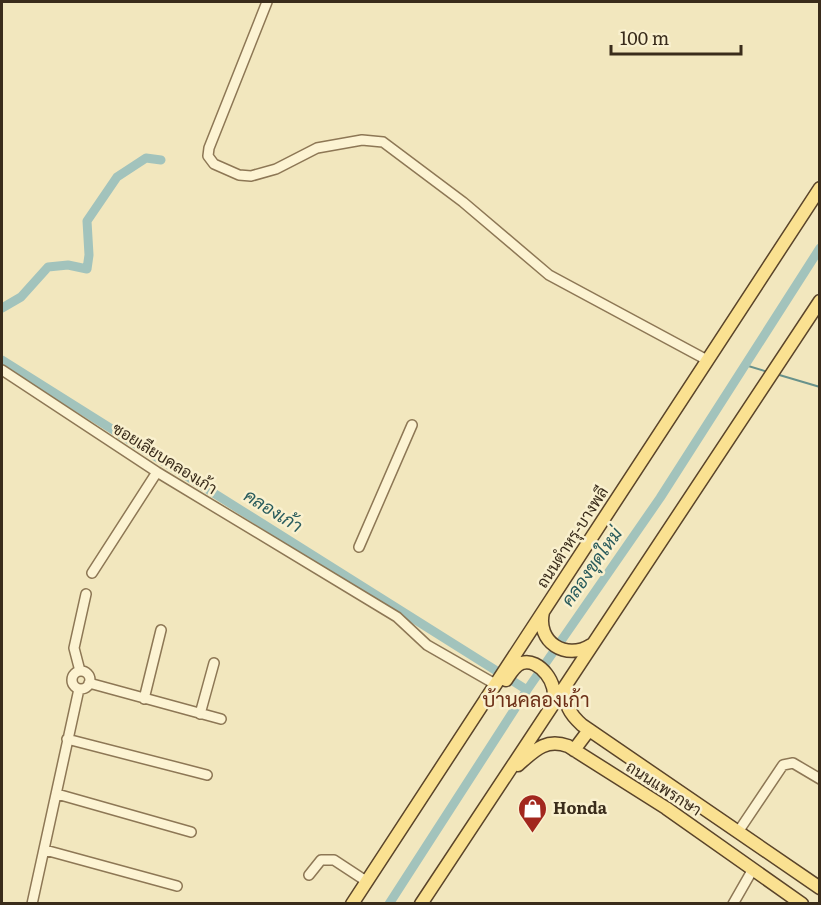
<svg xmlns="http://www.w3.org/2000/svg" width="821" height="905" font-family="Literata,Sarabun,serif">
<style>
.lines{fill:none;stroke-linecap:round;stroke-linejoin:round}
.stream{stroke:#68928b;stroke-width:2}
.canal{stroke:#a2c3bc;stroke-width:9}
.minor-casing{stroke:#8d7755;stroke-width:12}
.major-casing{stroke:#5a442a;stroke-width:15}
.minor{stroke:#fcf3d2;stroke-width:9}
.major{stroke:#fae191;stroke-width:12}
.labels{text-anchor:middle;stroke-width:5;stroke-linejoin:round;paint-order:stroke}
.street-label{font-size:16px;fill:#3a2c1b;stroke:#f9f0ce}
.poi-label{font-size:16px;font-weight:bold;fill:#3a2c1b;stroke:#f9f0ce;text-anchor:start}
.water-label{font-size:18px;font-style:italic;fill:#285b5c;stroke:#f9f0ce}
.quarter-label{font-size:20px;fill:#6c2e16;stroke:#f9f0ce}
</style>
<rect width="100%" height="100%" fill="#f2e7be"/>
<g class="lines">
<path class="stream" d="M745 365 768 372
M776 374 820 387"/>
<path class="canal" d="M2 308 21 297 48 267 68 265 87 269 89 255 87 221 117 177 146 158 161 160
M2 360 527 690
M389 904 527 690 660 498 820 248"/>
<defs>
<path id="minor" d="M267 2 209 148 208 156 214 164 239 175 251 176 276 169 317 148 362 140 383 142 463 202 549 275 707 360
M2 370 157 472 397 617 427 645 495 684
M359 547 412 425
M92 573 157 472
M72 680a9 9 0 1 1 18 0a9 9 0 1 1-18 0Z
M80 671 74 648 86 594
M89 683 221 719
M144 699 161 630
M200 714 214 663
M67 739 207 775
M57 794 191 832
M738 832 783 765 793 763 820 779
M45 850 177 886
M309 875 321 860H334L366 881
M32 904 79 689
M733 904 753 869"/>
<path id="major" d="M543 612C536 642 566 661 591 645
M506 680C510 674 515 665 522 663 539 657 560 686 552 700
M567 687C563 704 570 714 582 725L820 888
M574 750 589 730
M518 765C534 751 545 738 568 746L666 808 802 904
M352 904 820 188
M421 904 820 301"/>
</defs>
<use href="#minor" class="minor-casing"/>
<use href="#major" class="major-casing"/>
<use href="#minor" class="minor"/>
<use href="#major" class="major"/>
</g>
<defs>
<symbol id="shop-pin" viewBox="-11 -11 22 30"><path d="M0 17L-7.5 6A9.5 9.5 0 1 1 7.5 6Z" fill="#a2271e" stroke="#f9f0ce"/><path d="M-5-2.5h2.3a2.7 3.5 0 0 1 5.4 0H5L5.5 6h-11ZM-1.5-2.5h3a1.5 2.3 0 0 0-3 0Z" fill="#fff"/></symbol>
</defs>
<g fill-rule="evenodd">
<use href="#shop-pin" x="516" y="792" width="33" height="45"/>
</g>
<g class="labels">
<g class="street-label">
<text transform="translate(165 458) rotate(32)" y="6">ซอยเลียบคลองเก้า</text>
<text transform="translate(572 537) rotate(-57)" y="6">ถนนตำหรุ-บางพลี</text>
<text transform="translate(664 788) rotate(33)" y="6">ถนนแพรกษา</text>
</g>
<g class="poi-label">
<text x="553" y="814">Honda</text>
</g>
<g class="water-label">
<text transform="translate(273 511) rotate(32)" y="6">คลองเก้า</text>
<text transform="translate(592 567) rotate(-55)" y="6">คลองขุดใหม่</text>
</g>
<g class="quarter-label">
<text x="536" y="707">บ้านคลองเก้า</text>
</g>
</g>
<rect width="821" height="905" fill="none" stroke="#3a2c1b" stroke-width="6"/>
<path d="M611 45v9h130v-9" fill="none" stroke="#3a2c1b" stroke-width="3"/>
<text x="620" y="45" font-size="18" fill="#3a2c1b" stroke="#f9f0ce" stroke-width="4.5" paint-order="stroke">100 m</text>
</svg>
